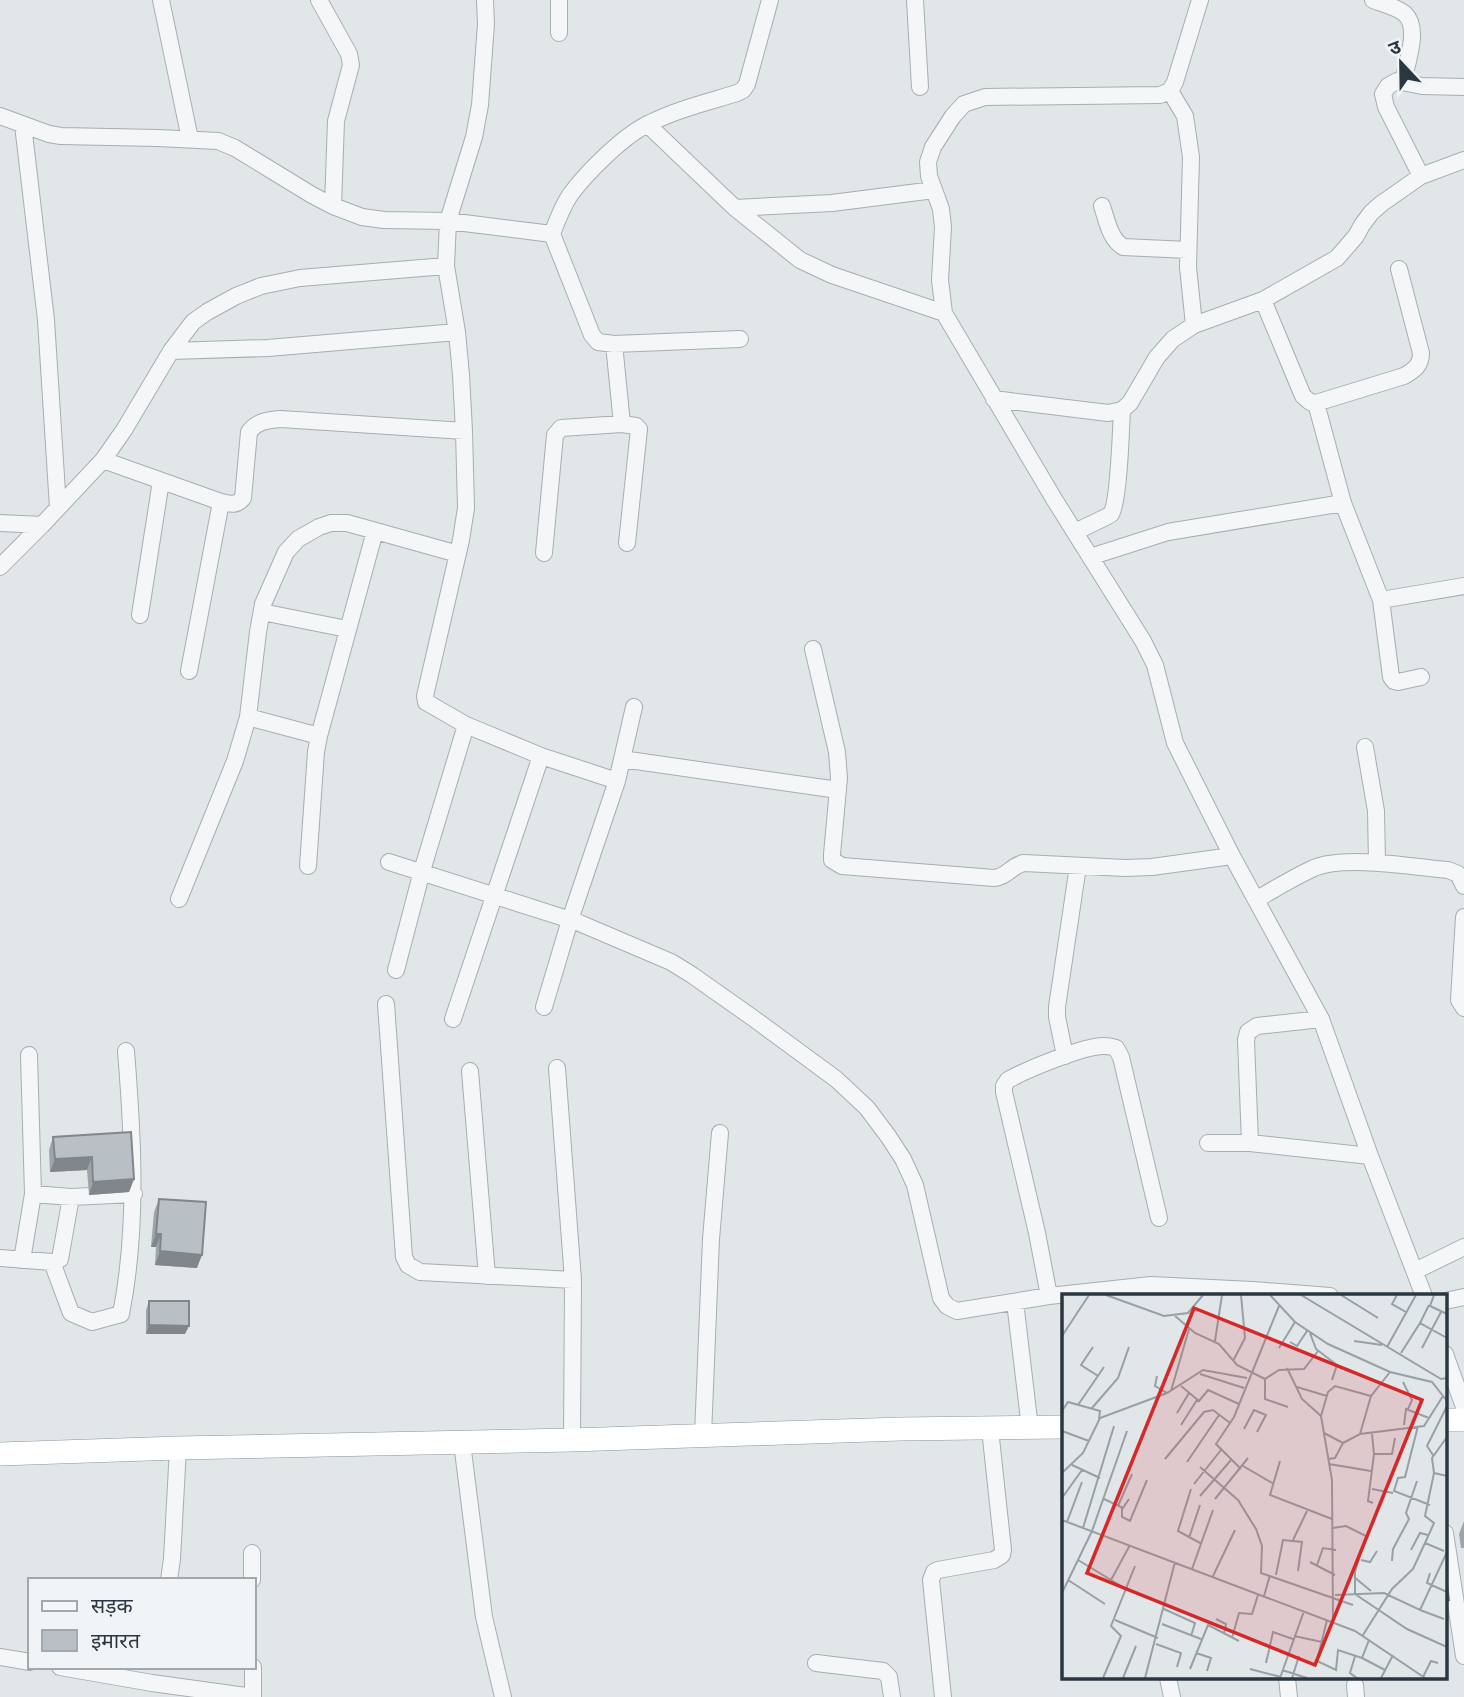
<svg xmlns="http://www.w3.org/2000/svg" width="1464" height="1697" font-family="'Golos Text','Noto Sans Devanagari',sans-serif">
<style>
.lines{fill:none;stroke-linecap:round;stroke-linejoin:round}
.minor-casing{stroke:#a6aeb3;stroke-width:18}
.highway-casing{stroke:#89969f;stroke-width:24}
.minor{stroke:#f4f6f8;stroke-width:16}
.highway{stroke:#fff;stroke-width:23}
.wall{fill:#9ea5aa}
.shaded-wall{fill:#81868b}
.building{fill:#b8c0c6;stroke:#81868b;stroke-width:2}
.inset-road{fill:none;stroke:#98a0a5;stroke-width:2}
.view{fill:#d62828;fill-opacity:0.15;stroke:#d62828;stroke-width:3.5}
.inset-edge{fill:none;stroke:#2a3740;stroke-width:3.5}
</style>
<rect width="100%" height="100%" fill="#e1e6e9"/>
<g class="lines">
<defs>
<path id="minor" d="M161 0 190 139
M319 0 349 54 351 65 336 121 333 206
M485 0 486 24 480 105 474 137 448 221 446 266 457 332 461 375 464 431 466 508 461 540 425 696 426 702 466 725 541 756 617 781
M559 0V33
M915 0 920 87
M1200 0 1175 82 1170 91 1160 95 985 97 964 104 953 116 933 147 928 162 929 176 941 209 943 227 940 280 944 313 1054 499 1143 641 1155 665 1175 743 1232 856 1321 1019 1370 1156 1424 1296
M1373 0C1383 4 1397 7 1405 14 1420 28 1407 63 1403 81
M1170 91 1185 116 1191 157 1188 267 1194 325
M0 116 49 134 61 136 158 138 218 141 235 148 312 195 333 206 362 217 384 220 448 221 552 234
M647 124 735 208 800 260 832 275 944 313
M23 125 46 320 58 508
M1421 176 1386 107 1383 94 1388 86 1397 81 1422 86 1464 87
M1102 206C1107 221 1110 239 1123 247L1188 250
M735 208 832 203 934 190
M1263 300 1303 396 1310 402 1316 403 1404 376C1414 370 1421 366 1421 353L1399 269
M740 339 614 344 598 342 592 335 552 234C557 221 562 207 570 195 587 172 624 135 650 123 678 109 708 102 737 93L743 90 747 84 770 0
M614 344 622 424
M171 351 268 348 457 332
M994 399 1108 413 1122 410 1130 403 1157 357 1173 339 1194 325 1263 300 1337 258 1356 236 1362 225 1371 213 1381 204 1421 176 1464 160
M1316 403 1343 503 1381 600 1391 677 1394 681 1398 682 1421 677
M103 460 221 502C230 504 237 506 243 498L249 432C257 421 268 420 281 419L464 431
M0 523 42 525
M1075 532 1106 517C1108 516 1110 515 1111 514 1119 502 1121 427 1122 410
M544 553 555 435 561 428 622 424 636 426 639 429 627 543
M1090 557 1168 532 1343 503
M0 567 42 525 103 460 124 430 171 351 193 322 207 312 236 296 261 286 300 278 446 266
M1381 600 1464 586
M262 612 347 629
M140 615 161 481
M813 649 837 752 839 778 832 854V860L842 866 994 878C1007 877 1012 865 1024 863L1125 868 1152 867 1232 856
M189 671 221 502
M248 717 319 736
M1365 747 1376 811 1377 863
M622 759 838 790
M389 862 577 922 671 962 692 975 753 1018 836 1079 867 1108 888 1136 903 1159 915 1185 941 1298 947 1306 957 1311 1049 1296 1151 1285 1252 1290 1330 1296
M308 866 316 752 319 736 375 531
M179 899 235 761 248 717 258 632 263 604 286 552 298 539 319 527 331 523H347L458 554
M1257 899C1275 889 1294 877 1314 868 1345 855 1413 867 1448 870L1458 874 1464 886
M1464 917 1459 1000 1464 1008
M396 970 422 871 466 725
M386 1004 404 1257 408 1265 420 1272 573 1280
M544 1007 570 920 617 781 634 707
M453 1019 541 756
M1065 1056 1057 1017V1007L1078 866
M557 1068 573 1280 572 1440
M470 1071 487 1276
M1208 1143H1250L1370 1156
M1250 1143 1246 1040 1248 1032 1257 1026 1321 1019
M33 1194 71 1197 134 1194
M0 1258 52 1262 60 1259 71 1197
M22 1260 33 1194 29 1055
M52 1262 71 1313 92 1322 121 1314C138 1228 133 1138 126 1051
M1415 1271 1464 1247
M1049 1296 1037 1233 1004 1092V1086L1008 1080C1026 1070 1085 1045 1105 1046 1106 1046 1115 1047 1116 1048L1121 1057 1159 1218
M1445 1301 1464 1297
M1015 1302 1030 1428
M1445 1354 1464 1407
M703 1435 711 1239 720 1133
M462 1443 484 1617 503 1697
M1445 1533 1464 1656
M252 1553V1580
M169 1580 172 1559 178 1448
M0 1657 30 1662
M816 1663 883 1671 889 1677 892 1697
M60 1667 152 1683 253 1697
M253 1667V1697
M1168 1678 1172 1697
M1287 1678 1289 1697
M1355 1685 1356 1697
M943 1697 931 1580 934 1572 938 1570 994 1560 1002 1555 1003 1550 990 1429"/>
<path id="highway" d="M1445 1420H1464
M0 1454 178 1448 572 1440 900 1429 1063 1427"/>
</defs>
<use href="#minor" class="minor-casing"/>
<use href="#highway" class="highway-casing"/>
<use href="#minor" class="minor"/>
<use href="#highway" class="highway"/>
</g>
<path class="wall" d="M53 1137 134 1179 129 1192 89 1195 87 1170 50 1172 49 1150Z
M159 1199 197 1268 155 1265 156 1247H151L154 1212Z
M149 1301 185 1334H146V1310Z
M1464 1521V1548H1461L1459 1534Z"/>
<path class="shaded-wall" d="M92 1157 87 1170 50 1172 55 1159Z
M134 1179 129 1192 89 1195 93 1182Z
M156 1234H161L156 1247H151Z
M160 1251 202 1255 197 1268 155 1265Z
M149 1325 189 1326 185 1334H146Z
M1445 1600H1449L1446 1609H1445Z"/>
<path class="building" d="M131 1132 134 1179 93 1182 92 1157 55 1159 53 1137Z
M159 1199 206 1202 202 1255 160 1251 161 1234H156Z
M149 1301H189V1326L149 1325Z
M1445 1584H1447L1449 1600H1445Z
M1445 1610 1447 1629H1445Z"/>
<g transform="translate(1062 1294)">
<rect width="385" height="385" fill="#e1e6e9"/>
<path class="inset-road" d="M44 1 102 22 126 19 141 1M208 1 233 28 266 50 328 78 370 88 385 107M239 1 379 85 385 84M279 1 316 24M335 1 330 10 344 18M372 1 368 12 385 20M367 11 358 29 385 44M113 22 133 39 157 50 175 71 203 85M248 39 254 55 275 71 270 86M0 42 27 1M153 47 160 1M292 47 320 51M228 48 235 52 245 37M31 53 19 71 36 82M325 53 354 1M217 54 233 28M360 54 379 18M339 59 358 29M171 67 183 44 179 1M225 74 240 105 259 122M138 80 182 94M95 82 93 92 105 99M341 88 350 106 346 115M119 92 137 107 146 96 177 110M235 93 265 102M109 97 127 35M16 111 42 73M226 113 203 105V85L217 76 242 75 256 57M30 114 56 84 67 53M0 117 6 108 38 117 37 125M115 119 127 99M119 131 135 106M342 131 344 115 367 124M356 132 343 183 336 184 332 197 368 211M182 135 192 116 204 121 195 138M0 137 27 147M262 139 281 149 298 140 362 132 381 102M298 140 309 102M310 140 312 160H330L333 144M371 161 365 152 385 112M103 165 142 118 151 116 168 129M266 165 273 164 281 149M218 167 208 201 270 225M125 168 157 121M267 170 309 177M10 171 38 184M181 172 212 190M138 173 176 206 194 235 200 252 199 279 291 311M179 175 154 150 172 123 217 12M0 179 21 159 38 124 105 99 141 76 185 84M372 179 370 164 385 143M132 190 159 156M129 195 116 237 140 250M310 195 331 199M138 202 169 166M0 204 20 176M42 205 61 214 67 205M153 205 186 164M311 209 306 207 312 160M56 212 70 180M60 214V223L68 227 85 186M0 226 293 337 363 384M5 228 20 188M21 234 52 132M271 234 284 232 304 242 293 278V300L345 335 385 353M127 244 138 211M231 246 245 217M349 256 358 239 366 241M382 257 363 249 372 229 363 222 372 179 385 182M16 266 64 295M299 266 308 268 315 257M330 267 331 255 347 225 344 219 355 187M248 268 273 281M255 271 261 254 274 256M130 275 151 216M368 279 365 289 385 298M214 281 221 246 240 248 236 277M151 282 173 236M292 283 309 297M6 286 43 310M49 286 68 251M0 299 30 237 65 137M273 301 322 299 358 316 385 258M202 302 208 281M102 315 133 329 129 342M358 316 382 325M154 325 164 330 162 340M53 326 96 344M265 326 255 367 274 376 276 356 300 364 307 346M271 328 270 186 259 122 266 98 273 92 309 102 328 78M100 330 139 345M301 341 330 295 351 275 363 249M232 342 260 348M170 344 177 319 190 320 196 301M94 350 119 359 115 373M134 359 149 364 145 377M293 362 288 379 295 384M300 364 323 376M204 369 211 338 231 345M128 375 146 331 177 347M188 375 219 383M220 376 245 384M361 383 369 367 376 369M41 384 59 342 49 332 73 272M61 384 74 352M83 384 113 268M218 384 242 317M230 384 237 362M319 384 331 361"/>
<path class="view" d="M132 14 360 106 253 371 25 279Z"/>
<rect width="385" height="385" class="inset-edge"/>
</g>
<rect x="28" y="1578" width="228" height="91" fill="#f0f4f7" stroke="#a1a8ae" stroke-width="2"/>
<rect x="42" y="1601" width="35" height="10" fill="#f4f6f8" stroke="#a1a8ae" stroke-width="2"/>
<text x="91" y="1613" font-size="21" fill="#2a3740">सड़क</text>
<rect x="42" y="1630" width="35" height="21" fill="#b8c0c6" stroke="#a1a8ae" stroke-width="2"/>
<text x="91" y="1648" font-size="21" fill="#2a3740">इमारत</text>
<g transform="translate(1401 63) rotate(338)" stroke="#f0f4f7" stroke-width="5" paint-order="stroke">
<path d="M0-5L12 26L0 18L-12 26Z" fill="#2a3740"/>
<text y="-10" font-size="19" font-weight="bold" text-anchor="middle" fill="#2a3740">उ</text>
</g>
</svg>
